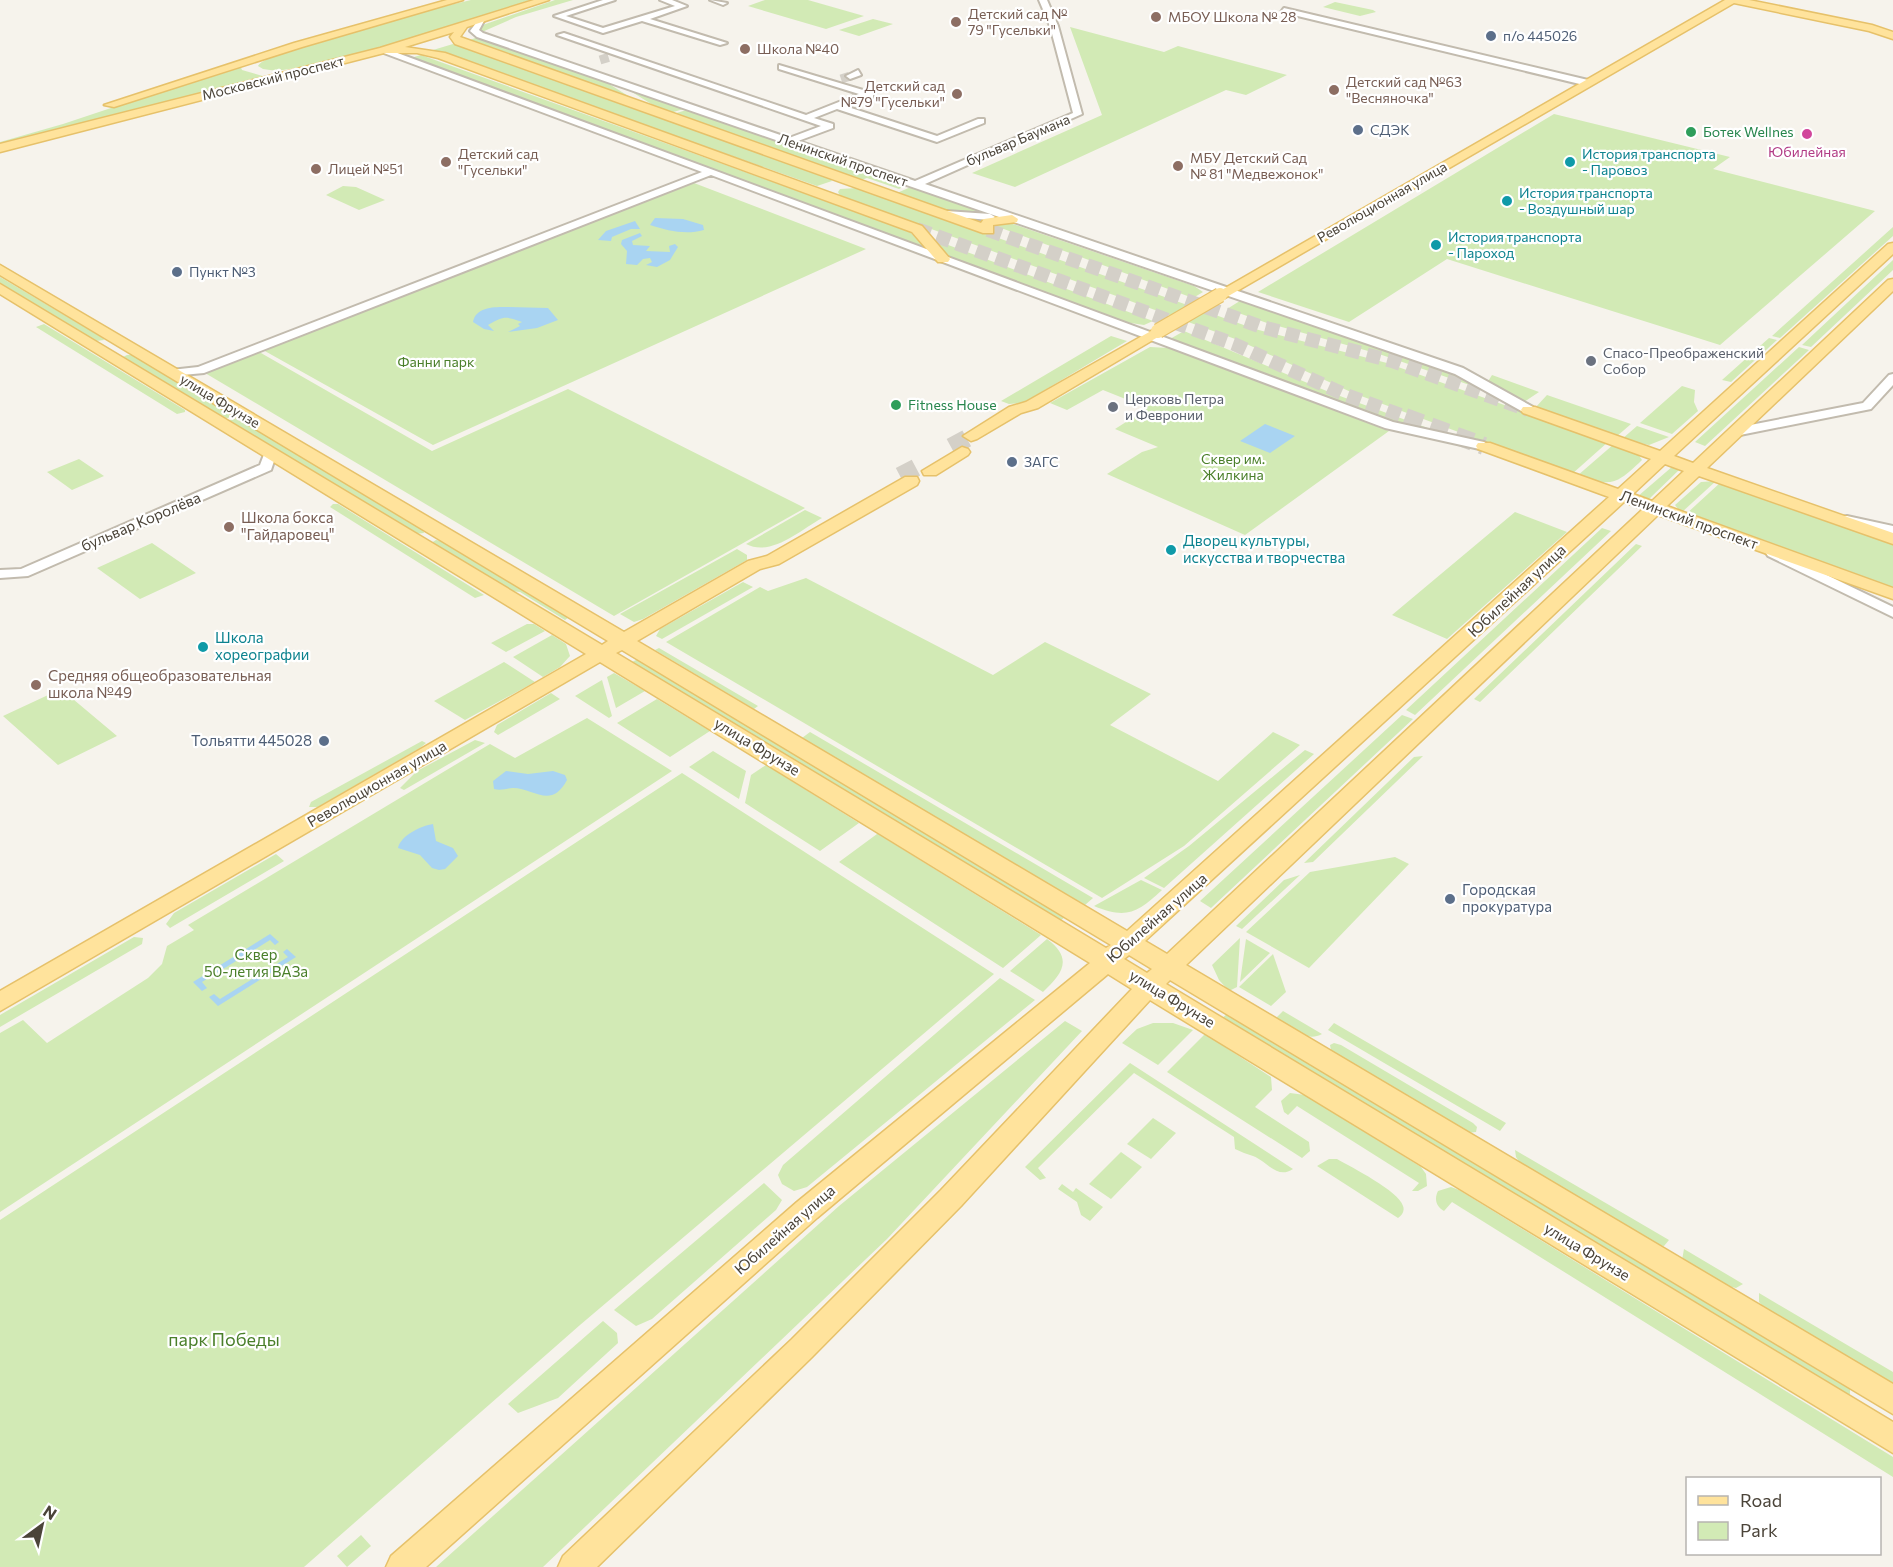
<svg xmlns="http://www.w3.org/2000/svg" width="1893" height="1567" font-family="Commissioner,sans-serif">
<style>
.green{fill:#d2eab5}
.water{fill:#a9d4f2}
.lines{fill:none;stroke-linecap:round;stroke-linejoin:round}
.minor-tunnel{stroke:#d4d0c8;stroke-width:9;stroke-dasharray:9 4.5;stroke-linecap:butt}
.major-tunnel-far1{stroke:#d4d0c8;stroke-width:14;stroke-dasharray:14 7;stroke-linecap:butt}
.major-tunnel{stroke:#d4d0c8;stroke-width:18;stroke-dasharray:18 9;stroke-linecap:butt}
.minor-casing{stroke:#c2bbae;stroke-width:4}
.major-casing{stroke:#e6c16a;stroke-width:3}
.minor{fill:#fff;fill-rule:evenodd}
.major{fill:#ffe39c;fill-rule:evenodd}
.major-bridge-casing{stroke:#e6c16a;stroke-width:16;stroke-linecap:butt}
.major-bridge{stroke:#ffe39c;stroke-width:14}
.education-dot{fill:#8d6e63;stroke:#fff;stroke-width:2}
.service-dot{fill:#5c6f8a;stroke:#fff;stroke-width:2}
.leisure-dot{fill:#2e9e5b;stroke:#fff;stroke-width:2}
.hotel-dot{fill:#d1479c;stroke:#fff;stroke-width:2}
.culture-dot{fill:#0f9aa8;stroke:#fff;stroke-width:2}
.worship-dot{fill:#6b7280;stroke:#fff;stroke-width:2}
.labels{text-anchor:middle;stroke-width:4.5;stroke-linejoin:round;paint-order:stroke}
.far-education-label{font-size:14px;fill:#785e54;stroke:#fff;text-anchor:start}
.far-service-label{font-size:14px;fill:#4e5e75;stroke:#fff;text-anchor:start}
.far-street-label{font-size:14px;fill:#4b4439;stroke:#fff}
.far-leisure-label{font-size:14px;fill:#27864d;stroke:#fff;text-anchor:start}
.far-hotel-label{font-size:14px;fill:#b23c85;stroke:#fff}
.far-culture-label{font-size:14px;fill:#0d838f;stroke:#fff;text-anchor:start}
.far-worship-label{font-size:14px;fill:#5b616d;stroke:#fff;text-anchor:start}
.far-park-label{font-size:14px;fill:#4a7f2a;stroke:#fff}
.education-label{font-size:15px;fill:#785e54;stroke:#fff;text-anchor:start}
.street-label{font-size:15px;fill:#4b4439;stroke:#fff}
.culture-label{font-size:15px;fill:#0d838f;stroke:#fff;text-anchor:start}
.service-label{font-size:15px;fill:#4e5e75;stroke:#fff;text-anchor:end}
.park-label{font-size:15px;fill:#4a7f2a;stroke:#fff}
.near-park-label{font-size:18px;fill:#4a7f2a;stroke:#fff}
</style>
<rect width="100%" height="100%" fill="#f6f3ec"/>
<path class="green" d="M471 0H530L439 31 319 64 277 71 263 69 258 66C268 48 442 7 471 0Z
M555 0H573L516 17 482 32 478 31 477 27Z
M765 0H808L864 16 826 29 748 6Z
M1335 2 1373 10 1376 12 1360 16 1323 7Z
M873 19 893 24 859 36 839 30Z
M1070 27 1164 52 1178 46 1287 75 1246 95 1226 90 1015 187 972 173 1102 115Z
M478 37 601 79 638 102 467 41Z
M453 44 829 178 832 181 817 186 433 50Z
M421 55 909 231 927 250 407 59Z
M240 65 242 70 266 77 0 146V142L63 124Z
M619 84 687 108 670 113 661 110Z
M690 109 909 184 899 189 867 178 861 180 673 114Z
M1554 114 1730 157 1713 169 1875 211 1720 345 1447 259 1349 322 1258 292Z
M694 183 866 249 433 445 263 350Z
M343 186 356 187 385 200 359 210 326 195Z
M913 186 1000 217 950 212 897 193Z
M857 188 1255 329 1387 363 1608 442 1572 474 1353 393 1238 340 840 196 838 192 840 189Z
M1007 222 1194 286 1203 292 1193 298 993 225Z
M1893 227V236L1780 338 1772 336Z
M932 239 1153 321 1144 325 1124 322 949 258Z
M1893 260V270L1811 347 1802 345Z
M0 277 103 338 104 340 96 341 0 283Z
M1243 299 1453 372 1496 394 1379 354 1267 323 1227 309Z
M44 324 185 410V412L177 414 36 327Z
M1184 331 1329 392 1447 435 1382 420 1170 339Z
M1111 336 1127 341 1023 403 1009 404 1001 401Z
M1769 338 1777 340 1731 382 1722 380Z
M1150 347 1169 348 1389 431 1245 535 1107 474 1142 452 1158 447 1115 429 1148 408 1103 390 1067 410 1050 403Z
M1799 347 1809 350 1705 446 1695 442Z
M254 349 432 451 568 389 805 508 614 616 200 370Z
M127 355H132L233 416 225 419 123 357Z
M1492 375 1539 392 1524 402 1487 383Z
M1682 386 1695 390 1694 402 1698 411 1672 434 1640 423Z
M1547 395 1631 424 1616 437 1535 408Z
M237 418 423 530 424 533 415 534 228 421Z
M1637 426 1669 437 1649 445 1622 439Z
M1614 444 1638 454 1642 460C1615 486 1612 486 1577 476Z
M79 459 104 476 72 490 47 472Z
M1673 466 1679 470 1649 499 1637 497Z
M1716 481 1681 513 1675 505 1701 482Z
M1721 482 1893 542V591L1685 515Z
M333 504H338L484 595 475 598 330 507Z
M805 510 822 518C799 531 771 557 746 544Z
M1515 512 1567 532 1447 639 1392 615Z
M1602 528 1611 531 1415 715 1406 710Z
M436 540 441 541 569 617 565 620 520 592 511 591 431 543Z
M152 543 196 573 140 599 97 568Z
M1636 544 1642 546 1480 702 1474 699Z
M737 549 747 555V560L643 619 634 622 620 614Z
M806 578 993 675 1045 642 1151 694 1110 725 1218 781 1273 732 1300 745 1184 846 1102 898 666 642 760 587 768 591Z
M743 582 753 587 662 639 656 636 660 629Z
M527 624H534L545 631 506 652 491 643Z
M552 635 566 644 570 656 560 667 543 677 513 657Z
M659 648 758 706 754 709 655 650Z
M638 659 1066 916 1058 923 630 663Z
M504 662 535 682 465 720 434 701Z
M614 673 645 691 616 708 607 677Z
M602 680 612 716 609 718 575 696Z
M61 689 117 736 58 765 3 716Z
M551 693 560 699 498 735 494 732 497 725Z
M657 699 710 731 670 757 617 723Z
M1402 715 1413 719 1211 908 1200 901Z
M587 718 672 771 0 1212V1033L23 1020 47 1043 148 978 162 964 167 946 194 930 188 925 490 744 515 758Z
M810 732 1093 898 1085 905 802 738Z
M475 740 485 743 404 790 400 788 417 771Z
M422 741 426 743 420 748 318 807H309L311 802Z
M1305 750 1314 754 1164 888 1144 878 1189 846Z
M713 751 746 771 739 799 689 767Z
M1423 756 1313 862 1304 863 1414 757Z
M766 765 859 823 820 851 745 803 751 775Z
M682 773 994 974 580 1325 304 1567H0V1220Z
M877 834H878L1041 935 1003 968 839 862Z
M276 854 284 861 170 928 166 924 174 913Z
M1395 857 1409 864 1309 968 1246 932 1310 872Z
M1300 875 1242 929 1236 926 1284 880Z
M1141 880 1162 890C1138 912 1127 920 1094 906Z
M134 937 143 938 142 944 0 1027V1015Z
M1240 938 1237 987 1229 991 1219 980 1212 965Z
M1047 939C1074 959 1062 974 1043 992L1010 971Z
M1246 939 1270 953 1240 982Z
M1273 954 1286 992 1271 1006 1239 987Z
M1000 978 1035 1000 807 1187 794 1191 782 1184 778 1175 783 1165Z
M1283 1011 1322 1034C1306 1043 1290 1027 1276 1018Z
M1228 1013 1846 1385 1850 1389V1394L1846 1396 1220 1020Z
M1065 1021 1082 1031 887 1239 543 1567H436L839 1206Z
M1153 1023H1173L1193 1030 1158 1065 1122 1043 1137 1029Z
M1334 1023 1506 1123 1500 1131 1328 1030Z
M1205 1034 1271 1077 1272 1090 1255 1107 1309 1142 1310 1151 1302 1158 1167 1072Z
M1334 1043 1341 1045 1473 1123 1477 1127 1476 1132 1467 1133 1331 1050 1330 1045Z
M1130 1063 1293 1169C1277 1180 1267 1161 1253 1156 1247 1154 1241 1152 1235 1149L1234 1137 1134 1073 1038 1168 1046 1178 1040 1180 1025 1167Z
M1290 1093 1305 1095 1421 1167 1426 1174 1427 1186 1418 1191H1412L1419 1183 1297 1106 1288 1115 1284 1112 1281 1101Z
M1153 1118 1176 1133 1151 1159 1127 1144Z
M1515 1150 1669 1240 1664 1246 1656 1245 1522 1166 1516 1157Z
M1121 1152 1142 1167 1111 1199 1089 1184Z
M1329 1159H1337C1351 1167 1399 1191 1403 1206 1405 1211 1402 1215 1398 1218L1317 1166Z
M764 1183 782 1200 776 1210 652 1319 636 1326 614 1310Z
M1062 1184 1073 1192 1076 1188 1103 1207 1090 1221 1081 1215 1077 1202 1058 1189Z
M1451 1187 1459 1190 1893 1457V1477L1452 1202 1444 1211C1436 1206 1434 1199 1438 1191Z
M1684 1249 1743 1284 1736 1288 1724 1285 1682 1260Z
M1759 1293 1893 1372V1386L1767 1311 1759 1302Z
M603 1321 617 1333 618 1343 558 1398 518 1413 508 1404Z
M361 1535 371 1546 347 1567 337 1556Z"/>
<path class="water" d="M655 218 683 219 703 225 704 230C686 235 668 231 650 225Z
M635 221 640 229H631L612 237 611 241 598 240 606 231Z
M640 233 642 236 632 241 633 245 650 246 646 251 670 252 669 246 675 244 678 247 670 260 657 267 646 265 652 262 650 258 643 259 637 265 626 264 627 251 621 244 622 240Z
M509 307 548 308 558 320 537 328 508 332 520 326 518 324 522 322C505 316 504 316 488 325L494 331 484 329 473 322C476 306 496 307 509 307Z
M1265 424 1295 436 1270 453 1240 441Z
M506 771 528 774 553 771 565 775 567 780C551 810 534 788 513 788 506 788 502 791 494 789L493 781Z
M433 824 436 841 453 848 458 856 445 869 439 870 432 868 420 855 398 848C401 835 421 826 433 824Z
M270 934 279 942 275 945 270 940 202 982 207 988 202 991 193 982Z
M287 949 296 957 218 1006 209 997 214 994 220 999 288 957 283 952Z"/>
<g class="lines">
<path class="minor-tunnel" d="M600 60 610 57
M841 79 850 76"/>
<path class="major-tunnel-far1" d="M917 229 1234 344 1346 395 1409 418
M988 230 1262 327 1392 361 1528 410"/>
<path class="major-tunnel" d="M1405 417 1484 446
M951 447 971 436
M900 476 919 466"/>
<defs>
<path id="minor" d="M603 0H615L566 16 603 28 675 6 660 0H672L687 6 650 19 727 43 720 45 642 21 603 33 554 16Z
M710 0 727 3 723 5Z
M1039 0H1047L1058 26 1082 114 925 184 1463 368 1533 407V413H1525L1455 374 477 37 470 31 479 19H485L479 30 483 33 789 138 821 126 557 35 564 33 806 115 859 94 779 69V65L873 93V97L845 106 937 136 978 119H984V123L937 142 837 109 814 118 833 124V128L798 141 915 181 1073 113 1050 26Z
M1284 8 1588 80 1592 83 1588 86 1281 12Z
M384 48 1393 422 1484 442 1490 446 1484 450 1385 428 711 175 204 373 171 376V370L198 367 702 172 381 52Z
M858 70 861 75 850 79 846 76Z
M946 211 990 214 995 217 990 220 942 216 941 214Z
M1893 374V385L1871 409 1735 436 1729 432 1735 428 1863 403 1889 375Z
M271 448 277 452 271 470 28 576 0 578V570L21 569 260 465 265 452Z
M1847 516 1893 526V534L1842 523V517Z
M1773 549 1893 607V617L1768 556 1766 553Z"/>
<path id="major" d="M447 0H463L302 47 114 107 104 105 294 43Z
M534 0H549L467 27 460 37 981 223 984 219 1012 215 1018 219 1017 222 993 225V233H983L455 44 450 37 454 32 405 47 445 53 922 226 950 259 948 262H938L912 232 438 58 417 53H384L0 152V144L380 48Z
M1725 0H1749L1872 25 1893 32V39L1869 31 1734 3 1225 298H1215L1213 295Z
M1893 243V254L1674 456 1693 463 1888 280 1893 279V291L1707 468 1893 533V544L1699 476 1667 506 1893 588V599L1658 515 1186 965 1893 1384V1414L1170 980 1166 984 1893 1422V1453L1150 1000 961 1206 812 1357 597 1567H558L563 1556 792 1339 941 1190 1132 989 1108 974 817 1218 426 1567H386L391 1556 797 1202 1090 963 600 662 0 1011V991L586 654 0 294V284L602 645 608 641 0 275V265L624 632 748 561 767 556 905 477H917L919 481 917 485 779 564 760 569 637 641 1127 931 1609 497 1478 449 1476 446 1478 443H1490L1618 489 1651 459 1523 413 1521 410 1523 407H1535L1660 451 1888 244ZM1665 464 1684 471 1652 501 1633 494ZM1624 502 1643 509 1167 954 1145 941ZM622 650 1111 945 1106 948 616 653ZM1129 955 1152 969 1147 973 1124 959Z
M1158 327 1163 328 1165 331 1163 334 1038 408 1021 413 977 439 971 441 963 436 1009 407 1026 402Z
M962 447 968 449 970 452 968 455 936 475H924L922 471Z"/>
</defs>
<use href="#minor" class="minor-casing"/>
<use href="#major" class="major-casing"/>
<use href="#minor" class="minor"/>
<use href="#major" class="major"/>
<defs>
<path id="major-bridge" d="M1158 331 1220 295"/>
</defs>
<use href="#major-bridge" class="major-bridge-casing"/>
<use href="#major-bridge" class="major-bridge"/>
</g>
<g class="education-dot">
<circle cx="1156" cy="17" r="6"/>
<circle cx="956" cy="22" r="6"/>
<circle cx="745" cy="49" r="6"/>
<circle cx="1334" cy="90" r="6"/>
<circle cx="957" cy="94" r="6"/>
<circle cx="446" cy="162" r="6"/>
<circle cx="1178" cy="166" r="6"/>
<circle cx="316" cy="169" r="6"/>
<circle cx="229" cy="527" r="6"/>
<circle cx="36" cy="685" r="6"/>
</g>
<g class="service-dot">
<circle cx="1491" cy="36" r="6"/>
<circle cx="1358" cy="130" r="6"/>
<circle cx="177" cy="272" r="6"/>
<circle cx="1012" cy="462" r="6"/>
<circle cx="324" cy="741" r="6"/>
<circle cx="1450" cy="899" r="6"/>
</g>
<g class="leisure-dot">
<circle cx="1691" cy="132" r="6"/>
<circle cx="896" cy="405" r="6"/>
</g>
<circle class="hotel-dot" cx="1807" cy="134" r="6"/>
<g class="culture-dot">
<circle cx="1570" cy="162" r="6"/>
<circle cx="1507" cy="201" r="6"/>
<circle cx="1436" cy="245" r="6"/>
<circle cx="1171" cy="550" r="6"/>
<circle cx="203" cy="647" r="6"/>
</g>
<g class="worship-dot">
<circle cx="1591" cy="361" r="6"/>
<circle cx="1113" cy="407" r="6"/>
</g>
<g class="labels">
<g class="far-education-label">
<text x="968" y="19">Детский сад №<tspan x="968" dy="16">79 "Гусельки"</tspan></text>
<text x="1168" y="22">МБОУ Школа № 28</text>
<text x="757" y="54">Школа №40</text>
<text x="1346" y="87">Детский сад №63<tspan x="1346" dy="16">"Весняночка"</tspan></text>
<text x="945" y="91" text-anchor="end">Детский сад<tspan x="945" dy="16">№79 "Гусельки"</tspan></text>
<text x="458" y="159">Детский сад<tspan x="458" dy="16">"Гусельки"</tspan></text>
<text x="1190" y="163">МБУ Детский Сад<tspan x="1190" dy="16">№ 81 "Медвежонок"</tspan></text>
<text x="328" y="174">Лицей №51</text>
</g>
<g class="far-service-label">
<text x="1503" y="41">п/о 445026</text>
<text x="1370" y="135">СДЭК</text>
<text x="189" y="277">Пункт №3</text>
<text x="1024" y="467">ЗАГС</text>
</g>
<g class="far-street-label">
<text transform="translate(273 78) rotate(-14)" y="5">Московский проспект</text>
<text transform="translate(1018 140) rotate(-23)" y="5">бульвар Баумана</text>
<text transform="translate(843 160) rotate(19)" y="5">Ленинский проспект</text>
<text transform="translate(1382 202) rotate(-30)" y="5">Революционная улица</text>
<text transform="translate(220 401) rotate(31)" y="5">улица Фрунзе</text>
</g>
<g class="far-leisure-label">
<text x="1703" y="137">Ботек Wellnes</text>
<text x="908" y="410">Fitness House</text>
</g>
<g class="far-hotel-label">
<text x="1807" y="157">Юбилейная</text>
</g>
<g class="far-culture-label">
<text x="1582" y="159">История транспорта<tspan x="1582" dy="16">- Паровоз</tspan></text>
<text x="1519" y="198">История транспорта<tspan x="1519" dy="16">- Воздушный шар</tspan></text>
<text x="1448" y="242">История транспорта<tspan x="1448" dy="16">- Пароход</tspan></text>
</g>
<g class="far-worship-label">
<text x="1603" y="358">Спасо-Преображенский<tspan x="1603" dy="16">Собор</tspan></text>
<text x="1125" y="404">Церковь Петра<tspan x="1125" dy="16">и Февронии</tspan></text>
</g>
<g class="far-park-label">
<text x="436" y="367">Фанни парк</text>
<text x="1233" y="464">Сквер им.<tspan x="1233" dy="16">Жилкина</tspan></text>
</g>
<g class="education-label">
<text x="241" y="523">Школа бокса<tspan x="241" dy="17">"Гайдаровец"</tspan></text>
<text x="48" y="681">Средняя общеобразовательная<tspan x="48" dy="17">школа №49</tspan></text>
</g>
<g class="street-label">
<text transform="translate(1689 520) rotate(20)" y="5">Ленинский проспект</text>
<text transform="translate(141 522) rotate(-23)" y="5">бульвар Королёва</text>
<text transform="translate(1517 591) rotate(-43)" y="5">Юбилейная улица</text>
<text transform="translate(757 747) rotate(31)" y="5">улица Фрунзе</text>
<text transform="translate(377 784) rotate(-30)" y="5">Революционная улица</text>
<text transform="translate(1157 918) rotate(-41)" y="5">Юбилейная улица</text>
<text transform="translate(1172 999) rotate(31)" y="5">улица Фрунзе</text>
<text transform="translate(785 1230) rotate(-41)" y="5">Юбилейная улица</text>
<text transform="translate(1587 1252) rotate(31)" y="5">улица Фрунзе</text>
</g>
<g class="culture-label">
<text x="1183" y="546">Дворец культуры,<tspan x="1183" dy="17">искусства и творчества</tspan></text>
<text x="215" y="643">Школа<tspan x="215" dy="17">хореографии</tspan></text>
</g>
<g class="service-label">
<text x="312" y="746">Тольятти 445028</text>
<text x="1462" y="895" text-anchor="start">Городская<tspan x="1462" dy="17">прокуратура</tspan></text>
</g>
<g class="park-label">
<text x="256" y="960">Сквер<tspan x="256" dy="17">50-летия ВАЗа</tspan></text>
</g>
<g class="near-park-label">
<text x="224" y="1346">парк Победы</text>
</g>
</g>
<rect x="1686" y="1477" width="195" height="78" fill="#ffffff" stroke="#b7b4b0" stroke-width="1.5"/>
<rect x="1698" y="1496" width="30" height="9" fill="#ffe39c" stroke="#b7b4b0" stroke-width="1.5"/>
<text x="1740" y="1507" font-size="18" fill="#4b4439">Road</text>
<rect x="1698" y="1522" width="30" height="18" fill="#d2eab5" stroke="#b7b4b0" stroke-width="1.5"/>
<text x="1740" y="1537" font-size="18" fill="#4b4439">Park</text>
<g transform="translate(42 1525) rotate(33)" stroke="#ffffff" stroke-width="4.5" paint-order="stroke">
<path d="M0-4.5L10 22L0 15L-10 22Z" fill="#4b4439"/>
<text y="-9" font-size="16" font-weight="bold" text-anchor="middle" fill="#4b4439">N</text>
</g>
</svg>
